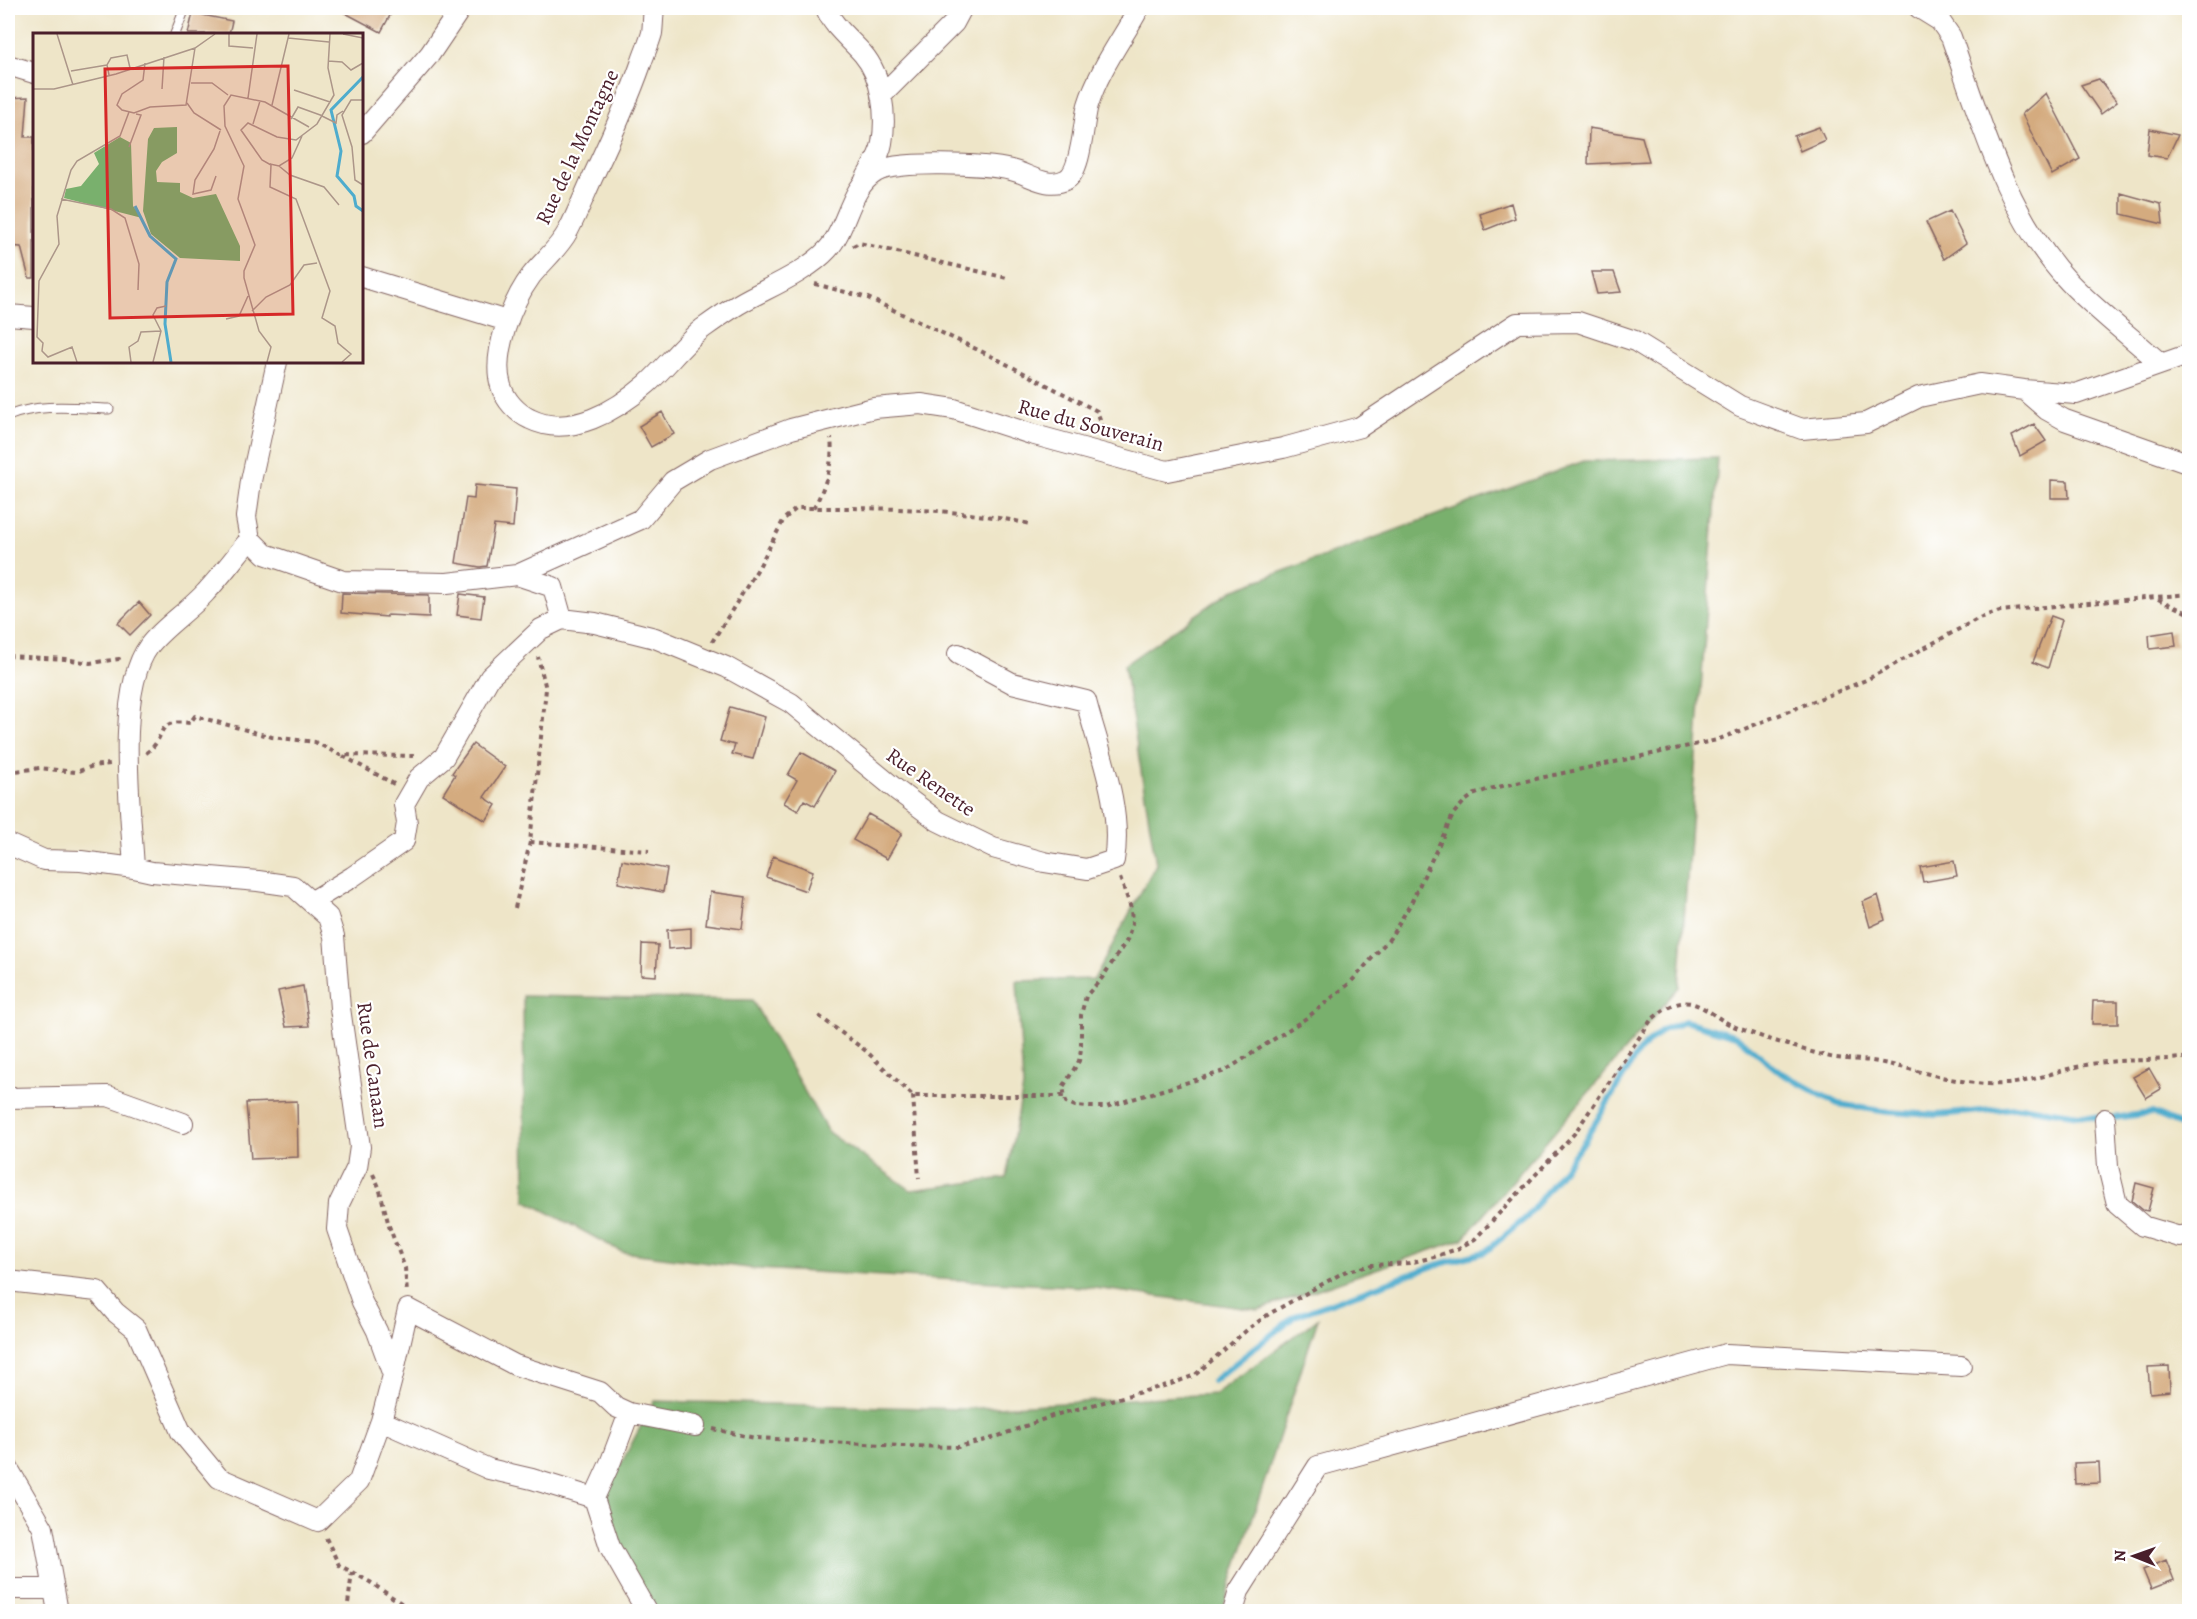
<svg xmlns="http://www.w3.org/2000/svg" width="2197" height="1619" font-family="Alegreya,serif">
<style>
.forest{fill:#79b06d;stroke:#62684c;stroke-width:1.5}
.lines{fill:none;stroke-linecap:round;stroke-linejoin:round}
.stream{stroke:#4eaccd;stroke-width:6}
.building{fill:#d4ab7f}
.service-casing{stroke:#836462;stroke-width:11}
.minor-casing{stroke:#836462;stroke-width:22}
.path{stroke:#836462;stroke-width:4;stroke-dasharray:4.5 4.5;stroke-linecap:butt}
.service{stroke:#fff;stroke-width:9}
.minor{stroke:#fff;stroke-width:20}
.labels{text-anchor:middle;stroke-width:4.5;stroke-linejoin:round;paint-order:stroke}
.street-label{font-size:21px;fill:#4a1f2b;stroke:#fff}
.inset-river{fill:none;stroke:#4eaccd;stroke-width:3}
.inset-road{fill:none;stroke:#ac9689;stroke-width:1.5}
.view{fill:#d62828;fill-opacity:0.15;stroke:#d62828;stroke-width:3}
.inset-edge{fill:none;stroke:#4a1f2b;stroke-width:3}
</style>
<rect width="100%" height="100%" fill="#fff"/>
<filter id="ink" filterUnits="userSpaceOnUse"><feTurbulence type="fractalNoise" baseFrequency=".0167" numOctaves="2"/><feDisplacementMap in="SourceGraphic" scale="12" xChannelSelector="R" yChannelSelector="G"/><feConvolveMatrix kernelMatrix="1 2 1 2 8 2 1 2 1" color-interpolation-filters="sRGB"/></filter>
<filter id="wash" filterUnits="userSpaceOnUse"><feTurbulence type="fractalNoise" baseFrequency=".008" numOctaves="4" result="noise"/><feDisplacementMap in="SourceGraphic" scale="24" xChannelSelector="R" yChannelSelector="G"/><feGaussianBlur stdDeviation="1.35" result="paint"/><feColorMatrix in="noise" values="0 0 0 0 0 0 0 0 0 0 0 0 0 0 0 0 0 1.4 0 .05"/><feComposite in="paint" operator="in"/></filter>
<g filter="url(#wash)">
<rect width="100%" height="100%" fill="#eee5c8"/>
<path class="forest" d="M1718 458 1679 987 1463 1239 1258 1310 1087 1287 757 1269 622 1252 525 1200 523 996 752 1000 828 1132 911 1190 1006 1178 1023 1087 1017 981 1094 979 1156 864 1124 665 1232 590 1584 461Z
M1318 1319 1222 1611H650L601 1502 654 1401 963 1409 1215 1394Z"/>
<g class="lines">
<path class="stream" d="M1213 1381 1295 1316 1436 1265 1485 1252 1527 1217 1583 1143 1639 1051 1662 1030 1685 1021 1736 1036 1781 1073 1838 1104 1888 1112 1937 1115 2026 1107 2105 1119 2152 1113 2190 1129"/>
</g>
<g id="blocks">
<path class="building" d="M336 8H394L381 32Z
M193 13 232 21 229 34H188Z
M2099 79 2117 102 2101 114 2081 85Z
M2046 93 2080 159 2052 175 2022 114Z
M28 97 25 137H34V278H29L21 247 8 246V98Z
M1819 127 1825 140 1800 151 1794 136Z
M1589 128 1642 137 1649 161 1588 164Z
M2150 129 2178 135 2167 158 2147 155Z
M2121 193 2161 204 2163 224 2121 214Z
M1511 203 1515 218 1485 230 1480 214Z
M1950 211 1966 243 1944 259 1926 222Z
M1591 272H1614L1621 292 1597 294Z
M662 412 674 434 651 447 639 426Z
M2034 424 2046 441 2020 456 2012 436Z
M2051 480 2068 481 2069 498H2051Z
M475 485 516 489 513 527 494 525 487 566 480 567 456 563 466 498 474 499Z
M342 593 429 595V617L387 615V617L341 613Z
M460 594 484 597 481 618 457 615Z
M139 602 150 615 130 635 118 623Z
M2051 616 2062 620 2048 668 2033 662Z
M2174 631 2176 646 2150 649 2149 635Z
M730 707 765 717 753 759 732 754 735 745 720 741Z
M473 744 505 767 484 797 496 805 486 821 443 794 455 775 452 773Z
M801 752 835 771 815 806 804 800 798 811 784 803 797 780 788 775Z
M868 814 902 833 887 859 853 840Z
M773 856 813 871 806 891 766 877Z
M622 860 667 869 663 892 618 883Z
M1954 861 1957 876 1923 882 1920 867Z
M710 892 746 897 742 929 706 924Z
M1878 895 1885 920 1870 927 1863 902Z
M691 928V947L668 949 667 930Z
M642 944 658 945 656 976 641 975Z
M303 986 309 1026 286 1027 278 991Z
M2093 1001H2118V1024H2092Z
M2149 1068 2161 1089 2146 1098 2133 1077Z
M297 1101 298 1157 251 1159 246 1103Z
M2136 1183 2154 1188 2148 1211 2143 1210 2132 1201Z
M2169 1366 2170 1391 2150 1393 2148 1367Z
M2099 1462 2100 1483 2075 1484 2074 1463Z
M2166 1560 2174 1580 2151 1589 2143 1570Z"/>
</g>
</g>
<g filter="url(#ink)">
<use href="#blocks" fill-opacity="0" stroke="#836462" stroke-width="1.5"/>
<g class="lines">
<defs>
<path id="service" d="M175 34 185 8
M8 416C39 403 76 408 109 409"/>
<path id="minor" d="M654 8C653 16 653 25 652 33 649 44 644 54 641 64 628 101 612 136 595 172 586 191 578 212 568 231 559 248 543 261 531 276 512 302 491 354 501 386 505 400 517 413 530 419 570 439 617 410 647 384 666 367 682 345 702 329 716 319 731 308 746 300 772 286 808 271 828 249 848 227 849 188 876 172 895 160 987 164 1011 170 1029 174 1048 190 1067 179 1082 169 1083 122 1088 105 1099 69 1122 40 1139 8
M826 8C832 26 851 40 863 54 882 76 887 115 882 143 880 156 871 168 865 180
M1919 8 1940 21 1951 37C1981 121 2006 215 2069 282 2097 311 2131 337 2161 364
M8 65 34 73
M881 96 954 23 962 8
M362 133 430 54 461 8
M362 277 507 321
M8 315 34 317
M277 362 251 481 246 517 250 539 265 554 343 581 447 583 517 575 641 519 673 481 710 459 791 429 874 408 921 404 954 409 1031 434 1167 471 1283 448 1360 427 1517 323 1578 322 1635 341 1740 406 1802 429 1866 423 1919 397 1980 384 2024 390 2076 394 2190 354
M2024 390 2047 410 2065 420 2190 464
M562 619 595 623 655 638 726 667 791 703 898 791 938 821 993 848 1044 862 1087 869 1114 860C1123 809 1099 751 1086 701L1012 683 958 654
M8 844 44 860 81 861 134 868 152 872 258 881 293 886 328 917 334 936 340 1008 360 1147 357 1167 339 1204 337 1229 362 1302 377 1331 393 1375 381 1421 359 1481 318 1521 219 1478 181 1432 136 1329 115 1312 97 1291 8 1281
M134 868C131 811 115 692 149 646 162 628 190 610 206 592 222 575 235 557 250 539
M311 902 352 877 404 841 407 823 404 804 419 778 444 757 490 677 541 629 562 619 553 587 517 575
M8 1098 108 1096 183 1123
M2105 1119 2108 1167 2117 1204 2143 1226 2180 1237 2190 1233
M393 1375 408 1309 515 1365 600 1392 616 1407 629 1413 695 1426
M381 1421 489 1469 532 1479 594 1498 610 1547 647 1612
M8 1468 43 1528 58 1612
M594 1498 611 1461 629 1413
M8 1589H54
M1233 1612 1239 1591 1318 1466 1726 1354 1961 1366"/>
</defs>
<use href="#service" class="service-casing"/>
<use href="#minor" class="minor-casing"/>
<path class="path" d="M853 246 859 243 1007 278
M815 284 868 298 993 357 1097 411 1106 436
M814 508C825 486 834 463 831 438
M2158 599 2190 614
M712 642 759 567 784 519 797 508C876 508 953 507 1030 524
M8 656 65 659 90 663 119 659 120 662
M146 753C169 737 152 719 190 723L195 716 272 737 315 742 340 755 415 756
M343 756 394 784
M8 772 40 768 76 772 93 766 110 764
M530 842 649 851
M1120 878 1131 908 1132 924 1127 940 1102 978 1086 996 1081 1015V1049L1079 1061 1063 1087 1066 1102 1075 1106 1090 1107H1106L1225 1071 1308 1017 1350 983 1390 938 1410 905 1454 813 1464 802 1473 795 1489 789 1717 740 1866 680 1979 618 2000 611 2190 594
M515 908 530 842 546 689 538 657
M819 1016 866 1051 913 1096H1064
M913 1096 919 1178
M373 1174 379 1187 389 1226 405 1268 407 1293
M713 1429 755 1438 902 1446 958 1447 993 1438 1055 1415 1171 1384 1195 1375 1248 1329 1269 1314 1344 1272 1372 1265 1409 1263 1434 1257 1457 1249 1475 1239 1574 1134 1651 1020C1662 1011 1675 1000 1691 1003 1706 1007 1718 1019 1731 1025 1762 1038 1794 1047 1826 1056 1841 1060 1857 1059 1872 1061 1915 1068 1961 1087 2006 1084 2032 1082 2055 1071 2081 1066 2116 1058 2153 1062 2190 1057
M326 1538 339 1565 370 1582 414 1612
M347 1612 352 1572"/>
<use href="#service" class="service"/>
<use href="#minor" class="minor"/>
</g>
</g>
<g class="labels">
<g class="street-label">
<text transform="translate(577 147) rotate(-65)" y="7">Rue de la Montagne</text>
<text transform="translate(1091 425) rotate(15)" y="7">Rue du Souverain</text>
<text transform="translate(931 782) rotate(35)" y="7">Rue Renette</text>
<text transform="translate(373 1065) rotate(82)" y="7">Rue de Canaan</text>
</g>
</g>
<g transform="translate(33 33)">
<rect width="330" height="330" fill="#eee5c8"/>
<path d="M144 94V120L129 129 123 138 124 149 147 150V159L160 165 183 161 207 213V228L147 225 118 201 110 178 115 106 121 95ZM87 104 98 110 100 173 109 185 31 165 33 156 48 153 66 131 61 120Z" fill="#79b06d"/>
<path class="inset-river" d="M330 44 298 77 308 118 304 143 321 163 323 173 330 178M102 173 117 203 143 226 134 249 132 291 138 329"/>
<path class="inset-road" d="M24 1 40 52M196 1V13L220 15M297 1 295 35 301 62 284 91 263 107 244 104 215 90 208 97 229 127 238 132 237 154 263 166 297 258 289 285 302 293 305 310 318 321 309 329M310 1 330 5M255 5 296 9M295 28 309 29 318 37 330 30M112 30 110 47 89 61 84 72 89 77 101 80 117 74 153 72 162 15M38 38 74 32M76 42 74 32 78 25 94 22 97 35M158 50H179L195 62M0 56H21L83 41 162 15 182 1M129 56 131 24M261 57 297 69M215 65 224 1M330 67H318L309 82 319 114 322 147 330 152M154 70 161 80 188 97M239 72 256 1M289 83 303 90 304 82 310 78M258 86 265 74 290 83M220 91 227 68M96 114 108 82 103 81M237 131 246 133 259 125 269 103M246 133 257 142 291 154 306 172M183 143 178 157 160 161 162 147 181 116 187 98M28 166 78 176 92 185 106 231 105 257M219 278 233 264 257 252 271 232 284 230M193 286 206 283 215 263M44 329 39 314 15 324 9 318 10 310 4 304 6 248 26 211 24 183 38 137 44 128 87 103 96 79M98 329 96 314 105 308 108 299 128 298M120 329 128 298 120 282 124 275 133 273M234 329 238 314 226 298 211 245V238L222 212 205 166 211 133 192 93 191 73 198 62 232 69 276 94"/>
<path class="view" d="M255 33 260 281 77 285 72 36Z"/>
<rect width="330" height="330" class="inset-edge"/>
</g>
<rect width="2197" height="1619" fill="none" stroke="#fff" stroke-width="30"/>
<g transform="translate(2134 1556) rotate(271)" stroke="#ffffff" stroke-width="4.5" paint-order="stroke">
<path d="M0-4.5L10 22L0 15L-10 22Z" fill="#4a1f2b"/>
<text y="-9" font-size="16" font-weight="bold" text-anchor="middle" fill="#4a1f2b">N</text>
</g>
</svg>
